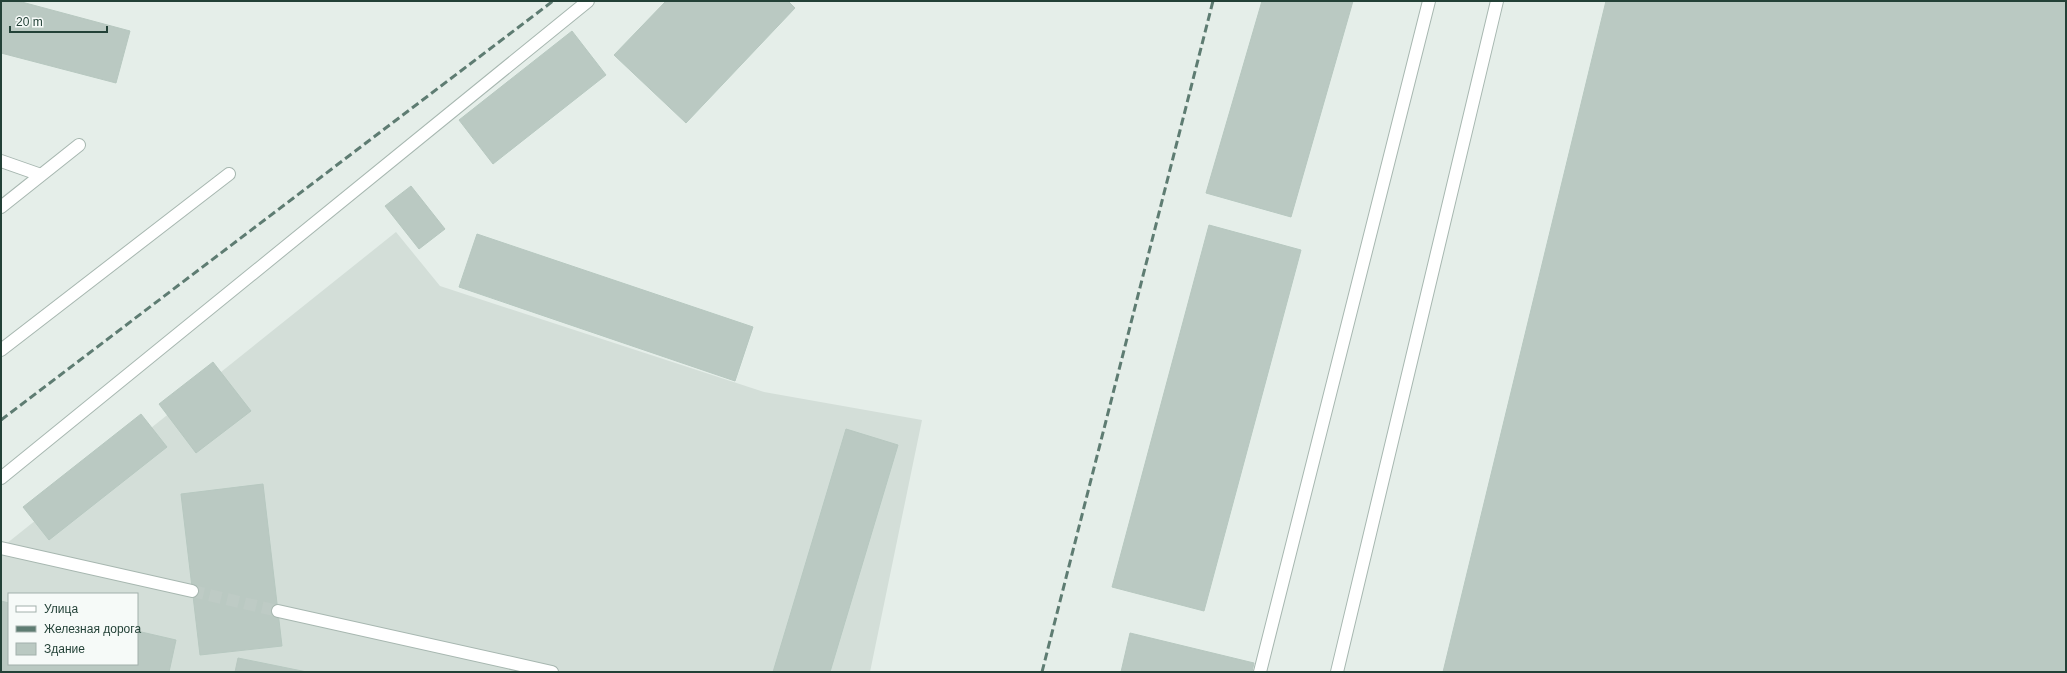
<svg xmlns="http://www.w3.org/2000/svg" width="2067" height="673" font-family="Arial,sans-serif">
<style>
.built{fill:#d3ded8;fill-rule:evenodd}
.building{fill:#bac9c2;stroke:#b7c8c0}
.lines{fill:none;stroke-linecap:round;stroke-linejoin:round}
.minor-tunnel{stroke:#becbc5;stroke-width:12;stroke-dasharray:12 6;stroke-linecap:butt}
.minor-casing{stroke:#a7b7b0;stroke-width:14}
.minor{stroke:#fff;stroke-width:12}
.rail{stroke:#5e7c72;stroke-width:3;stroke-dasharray:8 4;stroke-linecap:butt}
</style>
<rect width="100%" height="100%" fill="#e5eee9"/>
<path class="built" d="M396 232 440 286 764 392 922 420 870 672H1V548ZM9 594H137V664H9Z"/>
<path class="building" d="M1 1H18L130 31 116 83 1 53Z
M666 1H788L795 8 686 123 614 55Z
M1262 1H1353L1291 217 1206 193Z
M1606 1H2066V672H1443Z
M572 31 606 75 493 164 459 120Z
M411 186 445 229 419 249 385 206Z
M1209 225 1301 250 1204 611 1112 587Z
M477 234 753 327 735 381 459 287Z
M213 362 251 411 196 453 159 404Z
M141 414 167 447 49 540 23 507Z
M846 429 898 445 830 672H773Z
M263 484 282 646 200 655 181 494Z
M1 601 9 603V664H137V631L176 640 169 672H11L1 670Z
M1130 633 1254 663 1252 672H1121Z
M238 658 307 672H235Z"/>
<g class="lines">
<path class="minor-tunnel" d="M192 591 278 611"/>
<defs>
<path id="minor" d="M1 161 41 175
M1 207 79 145
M1 350 229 174
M1 478 588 1
M1 548 192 591
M278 611 552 672
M1260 672 1429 1
M1337 672 1497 1"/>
</defs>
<use href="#minor" class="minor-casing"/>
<use href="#minor" class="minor"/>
<path class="rail" d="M1 420 553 1
M1042 672 1213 1"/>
</g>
<rect width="2067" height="673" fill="none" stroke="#234137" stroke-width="4"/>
<rect x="8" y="593" width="130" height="72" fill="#f6faf8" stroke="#a2b0ab"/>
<rect x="16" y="606" width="20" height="6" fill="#ffffff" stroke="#a2b0ab"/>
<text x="44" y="613" font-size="12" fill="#234137">Улица</text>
<rect x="16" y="626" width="20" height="6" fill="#5e7c72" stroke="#a2b0ab"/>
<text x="44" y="633" font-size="12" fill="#234137">Железная дорога</text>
<rect x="16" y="643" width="20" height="12" fill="#bac9c2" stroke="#a2b0ab"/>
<text x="44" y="653" font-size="12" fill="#234137">Здание</text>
<path d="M10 26v6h97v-6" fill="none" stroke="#234137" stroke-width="2"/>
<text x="16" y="26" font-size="12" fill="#234137" stroke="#f6faf8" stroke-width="3" paint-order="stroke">20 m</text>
</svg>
